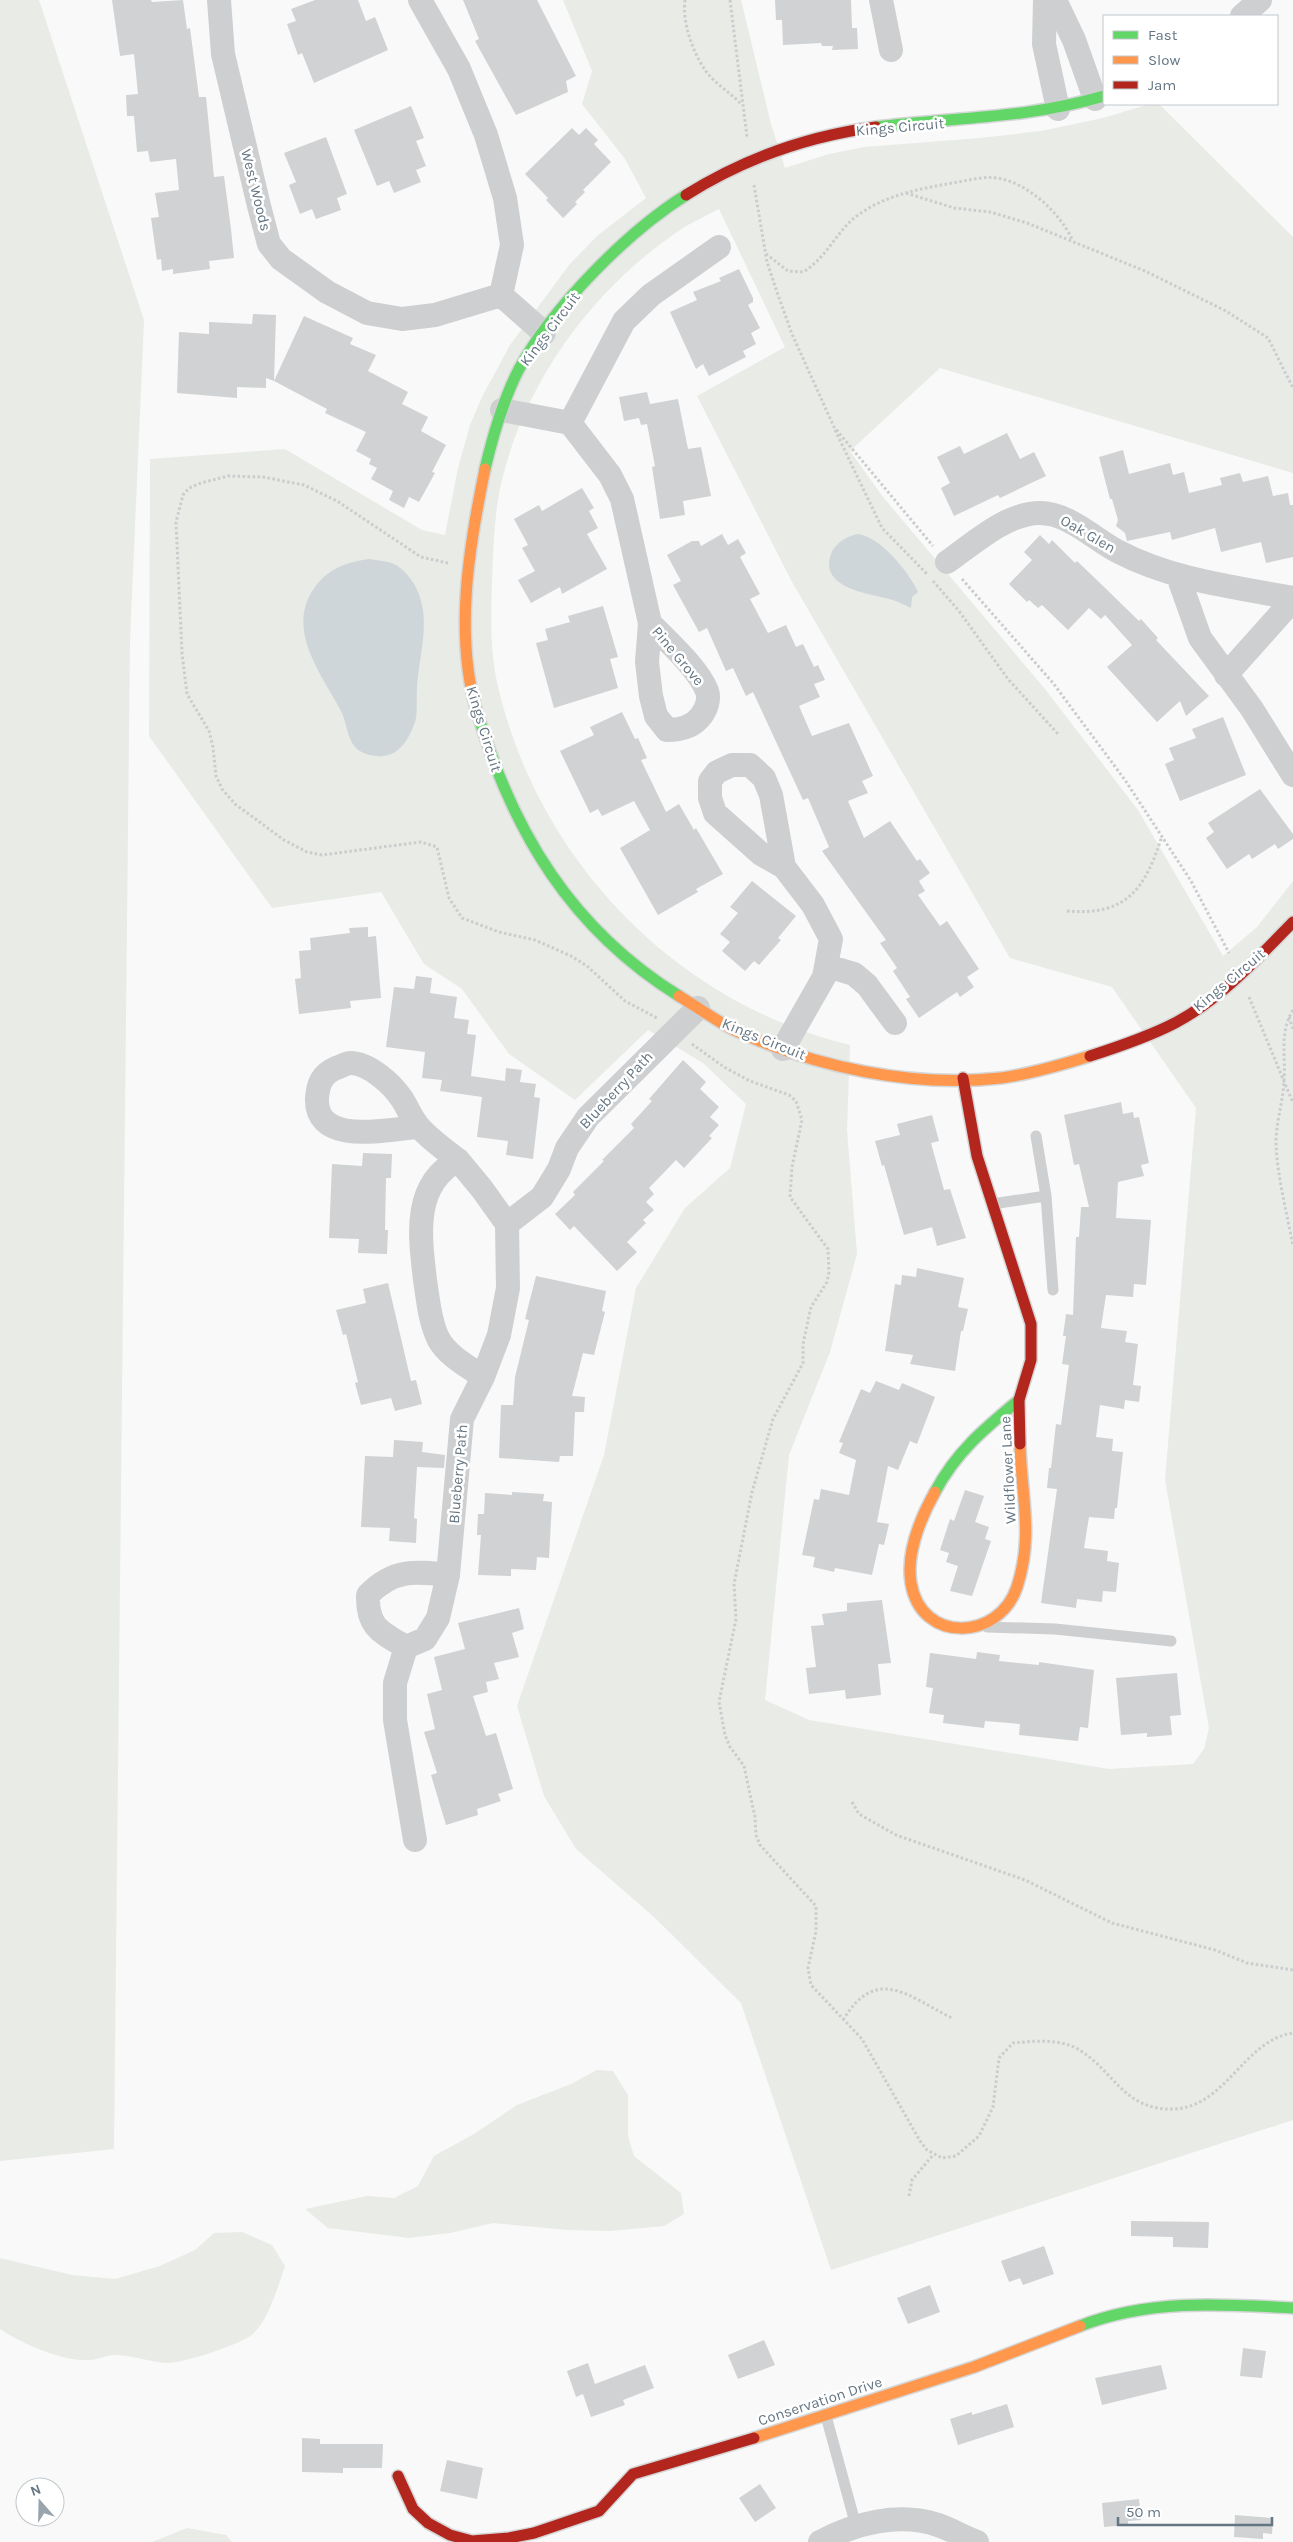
<svg xmlns="http://www.w3.org/2000/svg" width="1293" height="2542" font-family="Karla,sans-serif">
<style>
.green{fill:#e8ebe6;fill-rule:evenodd}
.water{fill:#ced6d9}
.building{fill:#d0d2d3}
.lines{fill:none;stroke-linecap:round;stroke-linejoin:round}
.fast-casing{stroke:#d5d6d7;stroke-width:14}
.slow-casing{stroke:#d5d6d7;stroke-width:14}
.jam-casing{stroke:#d5d6d7;stroke-width:14}
.path{stroke:#cbcccd;stroke-width:3;stroke-dasharray:2.5 2.5;stroke-linecap:butt}
.lane{stroke:#cecfd0;stroke-width:11}
.street{stroke:#cecfd0;stroke-width:24}
.fast{stroke:#63d668;stroke-width:11}
.slow{stroke:#ff974d;stroke-width:11}
.jam{stroke:#b3261e;stroke-width:11}
.labels{text-anchor:middle;stroke-width:5;stroke-linejoin:round;paint-order:stroke}
.street-label{font-size:15px;fill:#657683;stroke:#fff}
</style>
<rect width="100%" height="100%" fill="#f9f9f9"/>
<path class="green" d="M0 0H39L144 320 130 641 114 2149 0 2161Z
M563 0H741L771 124 785 168 829 154 864 147 980 138 1041 131 1103 118 1150 104H1159L1293 237V473L940 368 850 451 883 497 1045 689 1138 810 1223 956 1257 927 1293 881V2120L831 2270 741 2003 655 1918 576 1849 544 1796 517 1706 604 1455 636 1288 685 1208 730 1168 746 1104 703 1063 648 1030 575 1100 509 1054 462 989 424 964 381 892 272 908 149 736 150 459 285 449 422 530 445 535 458 468 470 425 482 397 510 345 569 265 597 236 646 198 625 159 582 104 592 71ZM719 209 785 347 697 396 791 580 1010 958 1112 987 1196 1108 1165 1480 1209 1728 1204 1749 1193 1764 1109 1769 809 1720 765 1700 789 1455 830 1352 857 1254 847 1130 850 1045C675 1003 536 858 497 682 490 650 491 615 492 583 493 549 494 513 502 480 526 379 595 287 680 230 692 222 706 216 719 209Z
M597 2070 613 2071 628 2095V2136L634 2156 681 2193 684 2214 664 2226 610 2231 567 2230 493 2223 450 2233 409 2238 328 2228 305 2209 367 2196 394 2198 418 2186 434 2156 474 2134 517 2105 571 2084Z
M242 2232 272 2245 285 2266C278 2286 269 2319 253 2334 242 2344 181 2364 167 2363 150 2362 134 2356 118 2355 107 2354 99 2360 88 2360 64 2362 20 2343 0 2329V2258L72 2275 115 2279 160 2266 195 2250 214 2233Z
M187 2528 226 2535 232 2542H152Z"/>
<path class="water" d="M857 534C880 536 909 572 918 592L912 597 911 608C905 605 899 602 893 600 874 594 818 590 831 554 835 543 846 537 857 534Z
M370 559C379 561 392 561 399 567 411 576 419 590 422 605 428 632 418 662 417 688 416 700 418 711 415 722 410 737 400 755 383 756 374 757 361 754 355 747 346 736 347 721 340 709 320 672 285 628 315 587 329 568 347 562 370 559Z"/>
<path class="building" d="M112 0H151L152 2 183 0 187 29 190 28 199 97H206L214 177 224 176 231 229 234 258 209 261 210 269 173 274V269L162 271 161 259 157 260 151 218 159 217 155 193 179 190 176 159 150 162 148 151 137 152 134 116H127L126 95 138 94 134 54 120 56Z
M315 0H358L366 21 375 17 388 50 314 83 302 53 298 55 287 24 296 21 291 9Z
M463 0H537L576 76 566 81 568 92 516 115 475 41 479 39Z
M775 0H851L852 28H857L858 49 832 50 833 46H822L821 43 783 45 782 20H776Z
M411 106 424 138 416 141 426 166 416 170 421 182 394 193 389 181 377 186 354 130Z
M572 128 579 135 586 128 598 140 594 144 611 162 583 190 585 192 575 202 577 204 563 218 546 200 548 198 525 174Z
M326 137 347 194 337 198 341 210 316 219 312 209 300 214 289 185 296 182 284 153Z
M739 269 753 298V302L748 305 760 328 751 333 756 344 743 351 746 357 709 376 703 364 696 369 670 312 697 300 693 292 721 281 719 278Z
M253 314 276 315 274 381 266 378V388L237 387V398L177 393 179 332 209 334V322L252 324Z
M304 316 353 338 350 344 376 355 368 371 408 392 402 404 428 417 421 431 446 445 432 472 435 473 419 502 409 497 404 508 389 500 393 491 371 479 377 468 369 464 371 459 356 451 366 432 325 413 327 409 274 381Z
M647 392 650 404 678 399 688 449 701 447 711 496 683 501 685 515 660 519 652 467 655 466 647 424 641 425 639 418 624 421 619 397Z
M1007 433 1020 459 1034 452 1046 476 1000 498 998 495 954 516 941 488 950 483 937 457 960 446 964 454Z
M1123 450 1129 474 1170 463 1173 475 1184 472 1189 493 1222 485 1220 478 1240 473 1243 482 1268 476 1273 496 1288 493 1290 505H1293V557L1266 563 1261 542 1221 552 1215 528 1172 540 1170 532 1127 541 1125 533 1116 526 1118 520 1112 499H1110L1099 457Z
M582 488 594 508 589 511 598 528 587 534 607 569 562 594 560 587 531 603 518 580 535 571 522 548 528 545 514 519 539 505 542 511Z
M722 534 728 545 738 539 746 553 740 557 760 594 750 599 768 633 786 625 796 647 803 644 814 667 818 665 825 680 814 684 820 697 799 706 812 736 849 723 873 776 862 781 868 793 848 801 864 838 890 821 917 861 920 859 930 873 919 881 925 891 918 895 940 926 947 921 979 969 967 977 974 987 960 997 957 992 919 1018 906 999 910 997 893 971 897 968 880 943 886 940 822 851 829 847 808 798 803 800 791 774 753 692 746 696 733 668 726 671 707 628 699 632 673 585 681 581 667 555 692 541H699L701 546Z
M1040 535 1049 544 1052 540 1075 563 1077 561 1100 583 1139 621 1141 619 1158 638 1156 640 1209 696 1186 716 1180 701 1157 722 1107 667 1132 645 1105 615 1101 619 1089 608 1068 630 1042 605 1038 608 1029 600 1027 602 1009 584 1032 560 1024 552Z
M603 606 618 657 610 659 618 688 554 708 536 643 548 640 545 629 570 622 568 616Z
M622 712 635 739 638 738 647 758 641 760 666 812 679 804 694 830 696 828 723 874 696 889 698 892 658 915 620 848 650 830 634 801 602 816 598 809 590 813 560 751 594 735 590 727Z
M1223 717 1246 775 1180 801 1165 764 1174 760 1169 748 1196 738 1192 729Z
M1260 789 1293 834V839L1278 849 1275 844 1252 859 1249 854 1227 869 1206 838 1214 832 1208 823Z
M752 881 796 916 778 938 781 940 759 965 754 961 745 971 722 951 730 942 720 934 738 913 730 907Z
M368 927V937L376 936 381 998 350 1001 351 1008 299 1014 295 979 301 978 299 951 311 950 310 938 350 933 349 928Z
M416 976 432 978 430 993 457 997 454 1018 469 1020 467 1034 476 1035 471 1076 505 1081 506 1068 522 1070 520 1082 536 1084 534 1097 540 1098 533 1159 506 1155 508 1141 477 1137 482 1097 440 1091 442 1080 422 1078 425 1052 386 1047 394 987 414 989Z
M683 1060 706 1082 700 1089 719 1107 710 1117 719 1125 709 1136 712 1138 684 1168 676 1160 649 1188 654 1194 646 1202 654 1210 643 1220 646 1223 627 1242 637 1252 617 1271 574 1226 570 1230 555 1214 575 1195 573 1192 604 1161 602 1160 634 1128 631 1124 652 1101 649 1099Z
M1121 1102 1123 1114 1133 1112 1134 1118 1139 1117 1149 1163 1141 1165 1144 1176 1118 1182 1116 1218 1151 1220 1146 1285 1134 1284 1133 1297 1106 1295 1101 1328 1127 1331 1125 1342 1138 1344 1133 1385 1141 1386 1139 1402 1125 1400 1124 1409 1100 1405 1096 1437 1113 1439 1112 1451 1123 1452 1117 1508H1115L1114 1519 1089 1517 1084 1548 1108 1551 1107 1561 1119 1563 1116 1592 1103 1591 1102 1602 1077 1599 1076 1608 1041 1603 1057 1489 1047 1488 1049 1468H1051L1056 1424 1061 1425 1069 1365 1062 1364 1066 1336H1063L1066 1314 1073 1315 1076 1237H1079L1081 1207H1089L1079 1164 1074 1165 1064 1115Z
M932 1115 939 1141 931 1143 944 1190 950 1189 966 1238 937 1246 932 1227 904 1235 884 1165 882 1166 875 1141 900 1135 897 1124Z
M363 1153 392 1154 391 1178H386L385 1230H388L387 1254 358 1253 359 1239 329 1238 332 1164 362 1166Z
M917 1268 964 1278 958 1307 968 1309 963 1331H961L955 1371 910 1364 913 1355 885 1351 895 1284 901 1285 902 1275 916 1277Z
M536 1276 606 1291 602 1311 605 1312 594 1355 583 1353 572 1396 585 1397 584 1412H575L573 1456H560L559 1462 499 1458 501 1405H513L515 1377 529 1320 525 1319Z
M388 1283 411 1381 416 1380 422 1404 395 1411 391 1398 361 1405 355 1383 358 1382 346 1334 343 1335 336 1310 366 1303 363 1289Z
M876 1381 899 1390 902 1383 935 1397 917 1444 910 1441 898 1470 888 1466 877 1522 889 1524 884 1545 879 1544 872 1575 835 1568 834 1572 813 1567 815 1557 802 1555 814 1499 819 1500 821 1489 849 1495 856 1460 839 1453 843 1443 839 1442 861 1389 870 1393Z
M394 1440 423 1442 422 1452 445 1455 444 1468 417 1467 414 1518 417 1519 416 1543 389 1541 390 1528 361 1527 365 1456 393 1457Z
M965 1490 984 1496 975 1522 989 1527 985 1539 991 1541 972 1596 950 1591 958 1566 946 1562 949 1553 940 1550 950 1519 954 1521Z
M512 1492 544 1494 543 1501 552 1502 549 1558 537 1557 536 1570 511 1569V1576L478 1575 481 1535H477L478 1514H484L485 1493 512 1495Z
M882 1600 891 1663 878 1664 881 1695 846 1699 845 1690 809 1694 806 1668 816 1667 811 1626 824 1625 822 1614 847 1611V1603Z
M519 1608 524 1629 512 1633 519 1657 494 1663 499 1679 486 1682 488 1692 473 1696 486 1736 496 1733 513 1789 498 1794 501 1801 477 1809 478 1815 446 1825 431 1775 437 1773 424 1732 435 1729 427 1694 442 1690 434 1657 465 1649 458 1623Z
M977 1652 1000 1655 999 1661 1039 1665V1662L1094 1670 1088 1728 1080 1727 1078 1741 1019 1735 1020 1724 985 1721 984 1728 943 1723 944 1715 929 1713 933 1688 926 1687 930 1653 976 1659Z
M1177 1673 1181 1715 1170 1716 1172 1735 1147 1737V1733L1121 1735 1116 1678Z
M1131 2221 1209 2222 1208 2248 1173 2247V2237L1131 2236Z
M1044 2246 1054 2274 1023 2285 1020 2278 1009 2282 1001 2261Z
M930 2285 940 2312 908 2324 897 2298Z
M764 2340 775 2365 738 2379 728 2355Z
M1243 2348 1266 2351 1262 2378 1240 2376Z
M588 2363 595 2384 645 2365 654 2388 623 2400 625 2405 591 2417 583 2394 576 2397 567 2371Z
M1161 2365 1167 2389 1102 2405 1095 2378Z
M1007 2404 1014 2427 958 2445 950 2419 972 2412V2415Z
M302 2438 320 2439V2444H383L382 2468H343V2473L302 2472Z
M447 2460 483 2468 477 2499 440 2491Z
M760 2484 776 2508 755 2522 739 2498Z
M1139 2499 1141 2520 1128 2521V2525L1104 2527 1102 2503Z
M1235 2515 1273 2518 1272 2534 1263 2533V2539L1234 2537Z"/>
<g class="lines">
<defs>
<path id="fast" d="M876 127C956 117 1025 119 1104 96
M485 469C493 435 503 400 519 369 553 307 627 232 686 195
M477 712C513 832 571 929 679 996
M935 1492C956 1452 984 1429 1019 1400
M1080 2326C1149 2299 1221 2304 1293 2308"/>
<path id="slow" d="M477 712C454 635 469 546 485 469
M679 996C697 1007 715 1020 734 1030 815 1067 912 1088 1001 1078 1031 1074 1061 1065 1090 1056
M935 1492C921 1517 906 1553 911 1583 921 1644 999 1641 1017 1587 1034 1535 1021 1495 1020 1444
M754 2438 974 2367 1080 2326"/>
<path id="jam" d="M686 195C745 158 808 136 876 127
M1090 1056C1118 1047 1148 1037 1175 1023 1221 999 1257 959 1293 922
M963 1078 977 1156 1031 1324V1360L1019 1400 1020 1444
M398 2476 413 2509 428 2523 450 2535 472 2541 509 2538 534 2533 599 2511 633 2474 754 2438"/>
</defs>
<use href="#fast" class="fast-casing"/>
<use href="#slow" class="slow-casing"/>
<use href="#jam" class="jam-casing"/>
<path class="path" d="M685 0C682 23 693 52 705 70 715 84 731 93 742 105
M730 0 747 137
M754 185 767 262 777 292 792 334 834 427 933 546
M906 193 954 208 990 212 1027 223 1145 271 1226 311 1268 338 1293 388
M766 254 788 271 803 272C828 257 836 231 858 215 886 195 919 189 952 183 967 181 981 176 997 178 1028 183 1059 212 1072 239
M835 430 882 528 927 574
M448 563 421 557 337 501 304 485 263 477 228 476 201 483 189 488 183 495 176 522 182 653 187 694 209 731 213 747 216 776 222 789 235 804 284 840 307 852 322 855 421 842 437 847 449 898 462 918 499 932 535 940 571 956 587 966 625 1001 657 1018
M962 579 1053 683 1125 780 1191 881 1229 953
M933 581 959 611 1008 679 1058 734
M1067 911C1127 916 1145 889 1162 836
M1249 997 1293 1103
M1293 1010C1279 1033 1286 1056 1284 1081 1283 1102 1276 1122 1276 1143 1277 1176 1287 1213 1293 1246
M1289 1017 1293 1029
M692 1044 724 1067 750 1081 789 1095 796 1101 802 1120 792 1167 790 1197 828 1249 829 1272 827 1282 811 1307 803 1344V1363L773 1419 752 1492 734 1584 736 1619 719 1702 725 1735 730 1747 744 1766 755 1817 756 1835 760 1845 816 1906V1931L808 1968 811 1985 862 2039 920 2141 927 2150 942 2158 956 2156 979 2136 993 2107 999 2058 1013 2043C1034 2041 1062 2038 1081 2051 1115 2073 1125 2111 1174 2109 1226 2107 1244 2040 1293 2033
M852 1802 859 1814 896 1835 1025 1880 1112 1923 1215 1950 1247 1963 1293 1970
M843 2020C877 1964 909 1997 952 2018
M909 2196 912 2180 933 2155"/>
<path class="lane" d="M1036 1136 1046 1196
M992 1204 1046 1196 1053 1290
M987 1627 1055 1629 1171 1641
M826 2416 856 2526"/>
<path class="street" d="M219 0 223 54 259 206 269 244 281 259 327 292 367 313 402 319 435 315 501 295
M420 0 459 69 486 135 505 198 512 245 501 295 544 333
M881 0 891 50
M1045 0 1044 44 1058 109
M1055 0 1074 40 1095 99
M1242 16 1260 0
M502 410 570 423 610 475 622 499 650 623 647 662 651 696 656 716 667 730C681 730 693 727 701 716 706 710 710 699 707 691 698 668 667 641 650 623
M570 423 624 321 651 295 719 247
M947 562C973 544 1006 513 1040 513 1068 513 1093 538 1117 551 1172 580 1233 587 1293 598
M1178 576 1200 638 1252 709 1293 775
M1226 675 1293 600
M827 966 854 974 867 985 895 1023
M783 1049 824 977 831 939 813 905 784 867 761 854 715 813 710 798V781L717 772 732 765H750L764 778 771 795 784 867
M418 1127C388 1129 315 1147 317 1098 318 1084 322 1074 336 1068 340 1067 346 1063 350 1063 369 1063 392 1084 402 1099 408 1108 412 1120 420 1128 431 1140 445 1150 458 1160 412 1185 420 1236 425 1280 428 1299 430 1323 439 1340 448 1356 469 1367 483 1377L462 1419 448 1575
M458 1160 482 1189 507 1224 508 1288 499 1335 483 1377
M507 1224 542 1197 559 1169 567 1148 588 1117 698 1008
M406 1647C380 1632 367 1627 368 1595 393 1569 415 1571 448 1575L438 1618 425 1639 406 1647 395 1683V1720L415 1840
M820 2542C855 2523 899 2512 938 2525 952 2530 964 2537 977 2542"/>
<use href="#fast" class="fast"/>
<use href="#slow" class="slow"/>
<use href="#jam" class="jam"/>
</g>
<g class="labels">
<g class="street-label">
<text transform="translate(900 127) rotate(-5)" y="5">Kings Circuit</text>
<text transform="translate(256 190) rotate(76)" y="5">West Woods</text>
<text transform="translate(550 329) rotate(-53)" y="5">Kings Circuit</text>
<text transform="translate(1088 534) rotate(30)" y="5">Oak Glen</text>
<text transform="translate(678 656) rotate(50)" y="5">Pine Grove</text>
<text transform="translate(484 729) rotate(73)" y="5">Kings Circuit</text>
<text transform="translate(1229 980) rotate(-40)" y="5">Kings Circuit</text>
<text transform="translate(764 1039) rotate(22)" y="5">Kings Circuit</text>
<text transform="translate(616 1090) rotate(-47)" y="5">Blueberry Path</text>
<text transform="translate(1008 1470) rotate(-93)" y="5">Wildflower Lane</text>
<text transform="translate(458 1474) rotate(-85)" y="5">Blueberry Path</text>
<text transform="translate(820 2401) rotate(-18)" y="5">Conservation Drive</text>
</g>
</g>
<rect x="1103" y="15" width="175" height="90" fill="#ffffff" stroke="#c1c8cd"/>
<rect x="1113" y="31" width="25" height="8" fill="#63d668" stroke="#c1c8cd"/>
<text x="1148" y="40" font-size="15" fill="#657683">Fast</text>
<rect x="1113" y="56" width="25" height="8" fill="#ff974d" stroke="#c1c8cd"/>
<text x="1148" y="65" font-size="15" fill="#657683">Slow</text>
<rect x="1113" y="81" width="25" height="8" fill="#b3261e" stroke="#c1c8cd"/>
<text x="1148" y="90" font-size="15" fill="#657683">Jam</text>
<g transform="translate(40 2502) rotate(340)"><circle r="24" fill="#ffffff" stroke="#c1c8cd"/>
<path d="M0-4L9 19L0 12L-9 19Z" fill="#99a4ac"/>
<text y="-8" font-size="14" font-weight="bold" text-anchor="middle" fill="#657683">N</text>
</g>
<path d="M1118 2517v8h154v-8" fill="none" stroke="#657683" stroke-width="2.5"/>
<text x="1126" y="2517" font-size="15" fill="#657683" stroke="#ffffff" stroke-width="4" paint-order="stroke">50 m</text>
</svg>
